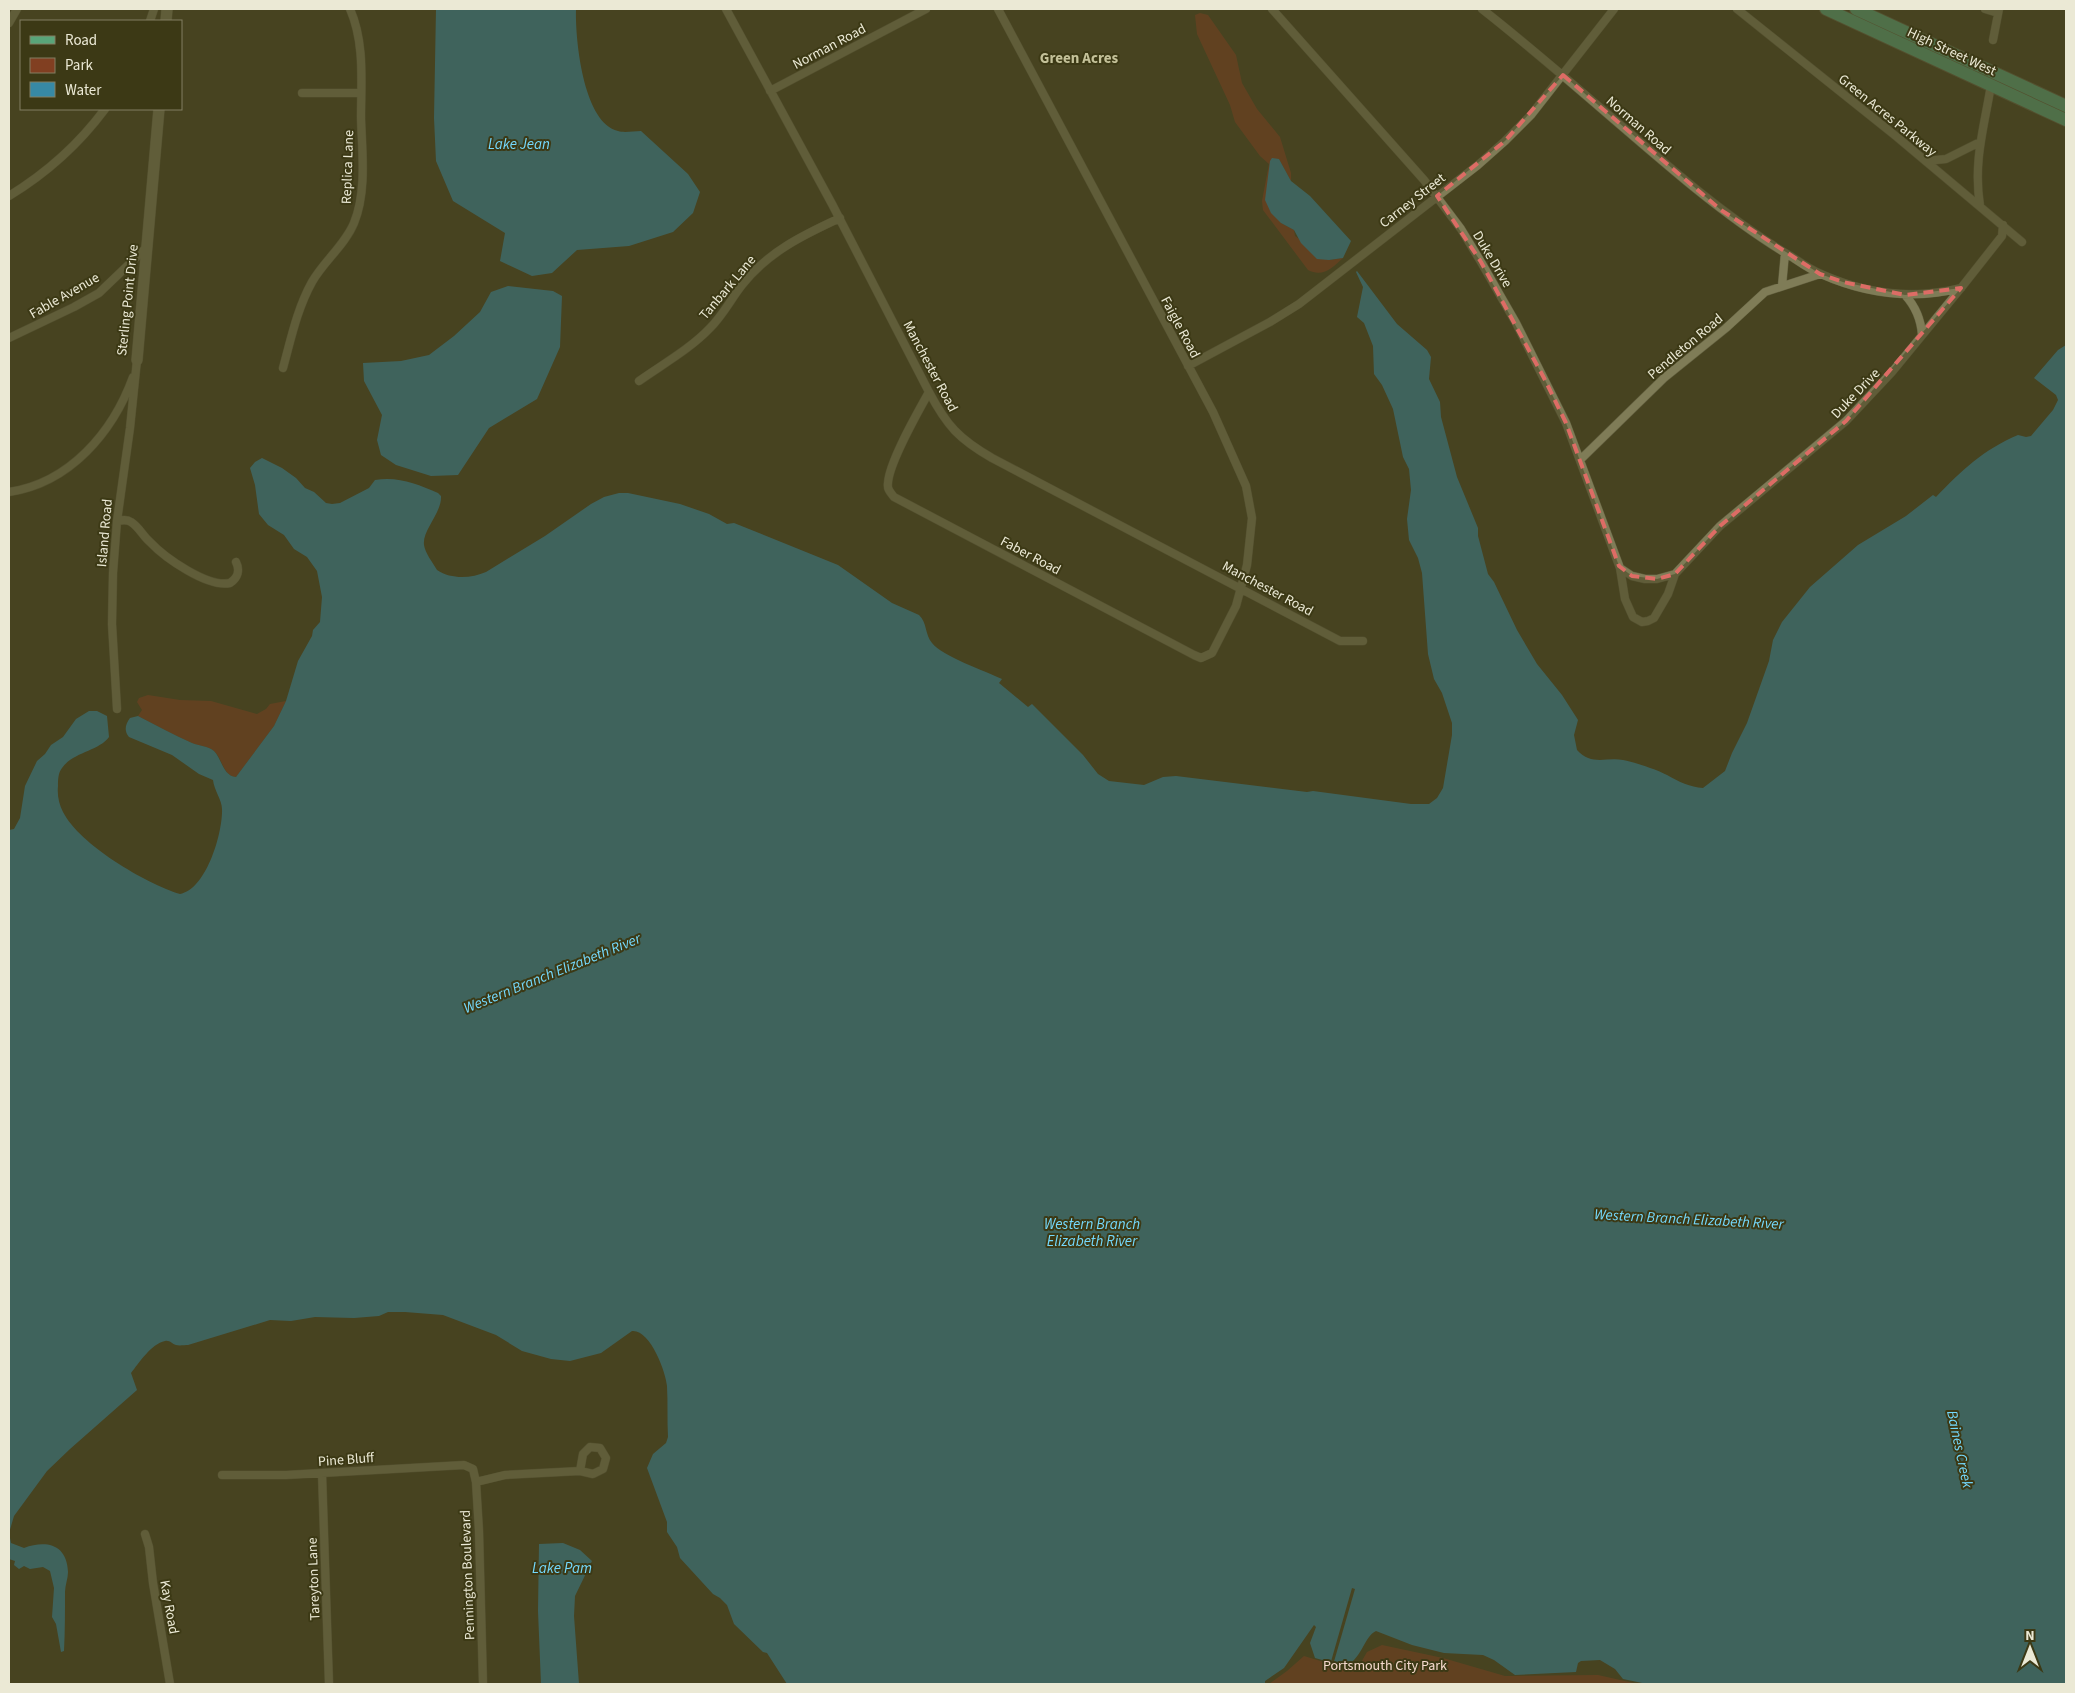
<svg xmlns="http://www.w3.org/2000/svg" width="2075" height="1693" font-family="'Source Sans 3',sans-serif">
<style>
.green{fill:#813f21}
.water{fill:#3789a5}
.pier{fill:#474320}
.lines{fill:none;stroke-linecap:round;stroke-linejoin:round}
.street-casing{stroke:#625f3f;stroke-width:9}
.secondary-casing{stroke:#625f3f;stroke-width:12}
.primary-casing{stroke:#625f3f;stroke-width:14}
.street{stroke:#7f7c57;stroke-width:8}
.secondary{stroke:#7f7c57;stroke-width:11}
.primary{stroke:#59a579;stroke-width:12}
.marked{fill:none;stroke:#dd6c65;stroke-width:4;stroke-dasharray:10 6;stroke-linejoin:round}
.labels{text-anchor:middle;stroke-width:4;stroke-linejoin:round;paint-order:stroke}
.street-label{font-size:14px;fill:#ebe9d5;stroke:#3c3915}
.park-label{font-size:14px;fill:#f6dace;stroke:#3c3915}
.neighbourhood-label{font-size:15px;font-weight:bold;fill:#c4c199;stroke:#3c3915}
.water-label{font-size:15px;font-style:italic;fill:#74d9fd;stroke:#3c3915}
</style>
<rect width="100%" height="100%" fill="#474320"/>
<path class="green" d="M1200 13 1208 15 1236 55 1242 83 1257 109 1280 137 1291 173V181L1279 159 1281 223 1294 230 1295 236 1329 260 1343 258C1333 267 1323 278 1308 270L1263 210 1262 201 1269 164 1260 156 1235 122 1230 105 1197 34 1195 15Z
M148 695 180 700 211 701 257 714 266 709 270 704 286 701 274 726 236 777C223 776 223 759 214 751 208 746 198 746 192 743 174 735 156 725 138 716L142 710 137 702 139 698Z
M1382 1645 1443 1658 1505 1676 1598 1675 1638 1684H1269L1287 1671 1304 1656 1350 1670 1359 1666 1367 1652Z"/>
<path class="water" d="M436 9H576C575 38 583 123 618 131 624 133 634 131 641 131L688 174 700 192 693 213 673 232 629 246 577 250 552 273 532 276 500 261 505 233 453 201 436 161 434 118Z
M1272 158 1279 159 1291 181 1310 196 1351 241 1343 258 1329 260 1317 259 1301 243 1294 230 1281 223 1271 213 1265 200 1270 161Z
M1357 271 1397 324 1427 350 1431 357 1429 379 1440 402 1441 417 1457 477 1478 528V536L1488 574 1494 582 1517 630 1537 664 1562 695 1578 720 1574 735 1577 750C1591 766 1606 757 1623 760 1637 763 1655 769 1667 775 1679 782 1690 787 1703 788L1725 771 1732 753 1747 723 1769 661 1773 640 1782 622 1810 587 1858 545 1906 516 1933 495 1936 497C1962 470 1983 450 2018 435L2026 437 2031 436 2053 410 2058 400 2056 395 2034 378 2058 350 2066 345V1684H1647L1623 1679 1615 1669 1600 1660 1581 1661 1578 1663 1576 1672 1515 1675 1494 1660 1483 1655 1444 1653 1412 1645 1376 1631C1364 1636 1361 1662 1344 1666L1315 1658 1310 1643 1316 1627 1314 1625 1284 1668 1265 1681V1684H787L767 1653 763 1652 734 1624 727 1605 720 1598 713 1594 680 1558 677 1547 667 1532V1522L647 1468 653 1454 666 1443 668 1437C667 1420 668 1403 667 1386 666 1372 650 1329 632 1331L601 1353 570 1361 551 1359 522 1351 496 1335 443 1315 405 1312H388L379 1316 354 1318 315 1317 291 1321 270 1320 188 1345C185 1345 179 1346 176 1345 172 1344 170 1340 165 1341 151 1344 139 1363 131 1373L137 1390 70 1449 47 1471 14 1516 9 1533 11 1543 24 1548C46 1540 67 1544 68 1572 68 1579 65 1585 65 1592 65 1611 65 1631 64 1651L61 1652 56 1624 52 1617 54 1588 50 1571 43 1567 30 1569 24 1566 19 1569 14 1565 15 1561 9 1559V830L14 829 20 818 25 786 37 761 45 754 51 745 63 737 76 719 89 711H97L107 716 109 737C99 751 73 752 62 768 58 773 58 780 58 786 57 795 59 804 63 812 80 845 145 883 180 894 206 890 223 833 222 809 222 800 214 790 213 780L199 774 172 755 129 737C124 731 125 725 130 718L138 716C156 725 174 735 192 743 199 746 208 746 214 751 222 759 223 776 236 777L274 726 286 701 298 661 312 636 313 630 320 622 322 597 317 571 307 557 294 549 284 535 268 525 259 514 255 485 250 468 255 462 262 458 282 468 296 478 305 488 314 492 326 503 332 504 340 503 369 488 375 480C398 476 417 484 438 493L441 496C442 513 422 530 424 545 425 553 433 563 437 570 452 580 472 578 486 572L545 536 591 504 604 497 619 493H628L680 504 709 514 727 524 734 523 838 565 892 603 919 615C927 622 925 635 932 643 942 656 985 671 1002 679L999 683 1028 707 1032 704 1083 755 1098 774 1109 781 1144 785 1163 777 1176 776 1307 792 1313 791 1411 804H1429L1437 798 1443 788 1452 735V723L1442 693 1434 679 1428 654 1422 573 1418 558 1409 540 1407 519 1411 490 1409 469 1403 457 1393 409 1382 385 1374 374 1373 346 1364 323 1357 317 1363 287 1356 272Z
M508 286 553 291 562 296 560 347 537 399 489 428 458 475 431 476 396 465 381 455 377 440 382 415 364 381 363 363 401 361 429 355 454 336 480 312 491 292Z
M563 1543 580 1550 592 1561 575 1596 574 1616 579 1684H541L538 1611 539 1544Z"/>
<path class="pier" d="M1352 1588 1355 1589 1333 1665H1330Z"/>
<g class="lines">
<defs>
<path id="street" d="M726 9 832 204 929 392C947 426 959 439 992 458L1340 641H1363
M1272 9 1424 180 1461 229 1481 262 1516 323 1566 423 1620 568 1625 599 1633 617 1642 622 1648 621 1654 618 1668 594 1675 574
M1482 9C1556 67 1624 130 1696 189 1727 214 1758 237 1792 257 1801 263 1811 270 1821 274 1866 294 1913 300 1961 288
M1737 9 1897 137 2022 242
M1985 9 1998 13
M150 21 154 9
M9 23 17 9
M1993 40 1999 9
M770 91 926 9
M302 93H361
M1926 161 1946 159 1980 142
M9 196C45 174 79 144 105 109
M1980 206C1973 162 1984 128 1991 85
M1782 286 1785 253
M1905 295C1916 307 1921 319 1922 335
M9 338 74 307 99 293 148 246
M1188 366 1270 322 1299 304 1478 165 1505 141 1531 115 1614 9
M283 368C291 339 297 309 312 282 324 261 345 245 354 223 367 191 362 152 361 118 361 82 365 43 350 9
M639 381C663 364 690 349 710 328 723 315 731 299 742 285 768 252 803 235 840 218
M929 392C918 412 889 462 888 483 887 489 890 492 894 497L1194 655 1201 658 1212 653 1236 606 1247 565 1252 518 1246 486 1213 412 998 9
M1580 460 1664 378 1726 328 1765 292 1820 274
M9 492C70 483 113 432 133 377
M117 521C122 520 127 519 131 522 139 527 143 536 150 542 165 558 208 588 230 583 238 578 240 570 236 562
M1620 568 1632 576 1645 579H1657L1675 574 1720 526 1846 421 1892 372 1961 288 2002 236 2003 225
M117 709 112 624 113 573 117 521 130 428 137 360
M590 1447 600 1448 606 1458 603 1469 593 1474 580 1471 583 1454Z
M322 1473 329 1684
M222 1475H286L464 1465 473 1469 476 1482 479 1531 483 1684
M476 1482 505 1475 580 1471
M145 1534 149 1547 153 1583 170 1684"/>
<path id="secondary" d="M166 21 167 9
M137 360 159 109"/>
<path id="primary" d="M1826 9 2066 120
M1856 9 2066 106"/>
</defs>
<use href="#street" class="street-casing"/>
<use href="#secondary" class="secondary-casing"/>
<use href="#primary" class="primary-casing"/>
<use href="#street" class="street"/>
<use href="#secondary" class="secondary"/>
<use href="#primary" class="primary"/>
</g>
<path d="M0 0H2075V1693H0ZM1563 75 1721 210 1820 274 1843 282 1905 295 1961 288 1846 421 1720 526 1675 574 1657 579 1632 576 1619 566 1566 423 1544 378 1481 262 1437 196 1505 141Z" fill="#474320" fill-opacity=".55" fill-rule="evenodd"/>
<path class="marked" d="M1563 75 1721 210 1820 274 1843 282 1905 295 1961 288 1846 421 1720 526 1675 574 1657 579 1632 576 1619 566 1566 423 1544 378 1481 262 1437 196 1505 141Z"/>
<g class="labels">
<g class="street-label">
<text transform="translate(829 46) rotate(-28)" y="5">Norman Road</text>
<text transform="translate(1952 51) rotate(25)" y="5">High Street West</text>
<text transform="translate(1888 115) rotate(39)" y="5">Green Acres Parkway</text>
<text transform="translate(1639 125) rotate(41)" y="5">Norman Road</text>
<text transform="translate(347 167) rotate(-88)" y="5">Replica Lane</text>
<text transform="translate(1412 200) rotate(-38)" y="5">Carney Street</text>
<text transform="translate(1493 259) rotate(59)" y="5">Duke Drive</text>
<text transform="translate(727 287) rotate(-50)" y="5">Tanbark Lane</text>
<text transform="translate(64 295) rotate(-30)" y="5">Fable Avenue</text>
<text transform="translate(127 300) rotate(-84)" y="5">Sterling Point Drive</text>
<text transform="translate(1181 327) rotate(62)" y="5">Faigle Road</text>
<text transform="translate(1685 346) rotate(-40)" y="5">Pendleton Road</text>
<text transform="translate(931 366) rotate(62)" y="5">Manchester Road</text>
<text transform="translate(1855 393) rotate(-46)" y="5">Duke Drive</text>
<text transform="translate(104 533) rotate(-85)" y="5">Island Road</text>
<text transform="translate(1031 555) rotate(28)" y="5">Faber Road</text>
<text transform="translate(1268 588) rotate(28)" y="5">Manchester Road</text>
<text transform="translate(346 1459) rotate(-4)" y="5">Pine Bluff</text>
<text transform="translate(467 1575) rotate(-92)" y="5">Pennington Boulevard</text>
<text transform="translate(313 1579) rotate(-92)" y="5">Tareyton Lane</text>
<text transform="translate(170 1607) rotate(80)" y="5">Kay Road</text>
</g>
<g class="park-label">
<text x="1385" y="1670">Portsmouth City Park</text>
</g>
<g class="neighbourhood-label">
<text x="1079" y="63">Green Acres</text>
</g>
<g class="water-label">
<text x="519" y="149">Lake Jean</text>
<text transform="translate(552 973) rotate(-22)" y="5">Western Branch Elizabeth River</text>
<text transform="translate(1689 1219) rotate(3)" y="5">Western Branch Elizabeth River</text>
<text x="1092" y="1229">Western Branch<tspan x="1092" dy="17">Elizabeth River</tspan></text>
<text transform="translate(1960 1449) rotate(78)" y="5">Baines Creek</text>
<text x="562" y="1573">Lake Pam</text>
</g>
</g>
<rect width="2075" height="1693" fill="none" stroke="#ebe9d5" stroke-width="20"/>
<rect x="20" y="20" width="162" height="90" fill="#3c3915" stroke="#827f62"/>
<rect x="30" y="36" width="25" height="8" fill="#59a579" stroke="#827f62"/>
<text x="65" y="45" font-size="15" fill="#ebe9d5">Road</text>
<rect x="30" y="58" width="25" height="15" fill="#813f21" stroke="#827f62"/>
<text x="65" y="70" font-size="15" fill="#ebe9d5">Park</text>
<rect x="30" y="82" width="25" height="15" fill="#3789a5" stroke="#827f62"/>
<text x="65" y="95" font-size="15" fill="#ebe9d5">Water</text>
<g transform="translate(2030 1648)" stroke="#3c3915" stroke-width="4" paint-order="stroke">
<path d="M0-4L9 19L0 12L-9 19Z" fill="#ebe9d5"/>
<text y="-8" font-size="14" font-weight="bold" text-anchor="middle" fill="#ebe9d5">N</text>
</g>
</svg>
